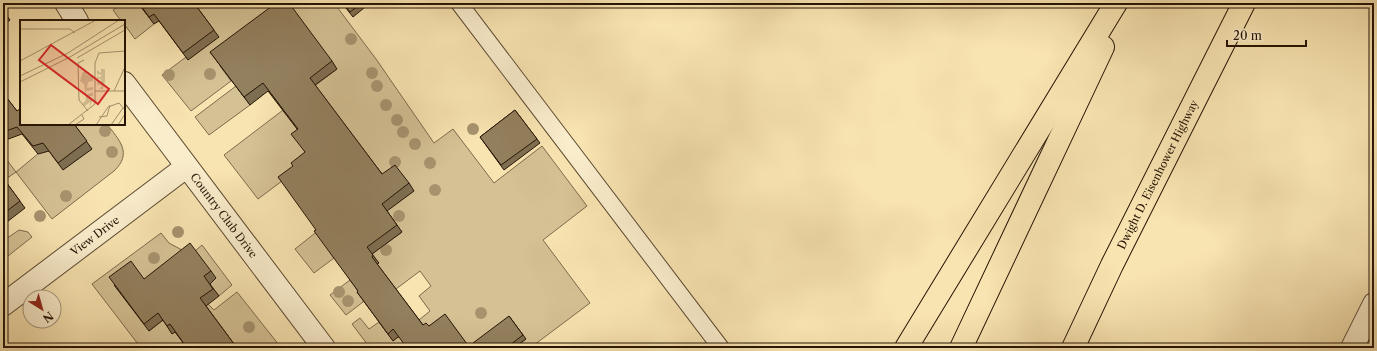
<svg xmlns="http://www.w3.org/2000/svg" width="1377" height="351" font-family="'Libre Caslon Text',serif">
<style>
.green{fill:#d4c194;stroke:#7c6a4c}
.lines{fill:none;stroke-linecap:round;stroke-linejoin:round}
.service-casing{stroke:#5a4830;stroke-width:18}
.minor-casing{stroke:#5a4830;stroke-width:24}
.tertiary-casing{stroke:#5a4830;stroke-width:24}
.motorway-casing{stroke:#251405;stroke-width:24}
.service{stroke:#faedcc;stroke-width:16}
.minor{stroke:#faedcc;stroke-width:22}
.tertiary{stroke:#faedcc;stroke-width:22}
.motorway{stroke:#f8e4b1;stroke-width:22}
.tree{fill:#a6936e}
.wall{fill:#7e6e51;stroke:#251405}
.building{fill:#93805e;stroke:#251405}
.labels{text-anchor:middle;stroke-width:3;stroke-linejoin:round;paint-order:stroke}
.street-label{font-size:11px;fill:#251405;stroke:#faedcc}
.inset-road{fill:none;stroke:#a4916c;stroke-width:1}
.view{fill:#d62828;fill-opacity:0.15;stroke:#d62828;stroke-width:2}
.inset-edge{fill:none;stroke:#251405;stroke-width:2}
</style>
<rect width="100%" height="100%" fill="#f8e4b1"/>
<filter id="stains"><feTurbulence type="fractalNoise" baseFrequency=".005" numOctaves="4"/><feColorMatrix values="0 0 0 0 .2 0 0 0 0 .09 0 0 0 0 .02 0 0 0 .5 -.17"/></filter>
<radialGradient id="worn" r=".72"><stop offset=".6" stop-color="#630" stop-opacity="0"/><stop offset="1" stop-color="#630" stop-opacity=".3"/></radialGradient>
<path class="green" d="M123 3H138L154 24 135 39 124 24V21H121L113 10Z
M194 3H334L376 59 434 143 453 129 494 183 542 146 587 206 543 240 590 303 530 348H514L526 339 474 344 470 348H370L352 324 360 318 369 329 379 322 393 341 430 311 419 296 431 286 420 271 396 289 363 302 346 315 330 295 350 280 352 283 378 263 372 254 402 232 376 197 386 179 374 164 310 160 258 199 224 155 337 69 220 66 231 81 191 111 162 75 186 57 188 60Z
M236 86 250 105 209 135 195 117Z
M74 124H107C119 140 133 153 114 171L52 219 16 172 3 181V155L16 172Z
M324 226 334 258 314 273 295 249Z
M19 230 28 232 32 237 3 260V241Z
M161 233 169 243 182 250 149 331 163 320 173 333 208 304 214 310 237 292 279 345 275 348H141L92 284Z
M202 245 232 285 219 296 209 284 195 251Z"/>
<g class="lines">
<defs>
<path id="service" d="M459 3 721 348"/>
<g id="minor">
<path d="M66 3 77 21"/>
<path id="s1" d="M124 83 324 348"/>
<path id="s2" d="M3 305 186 167"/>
</g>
<path id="tertiary" d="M1352 348 1374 304"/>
<g id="motorway">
<path d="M906 348 1116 3"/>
<path d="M961 348 1103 47"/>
<path id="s3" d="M1073 348 1112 265 1244 3"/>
</g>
</defs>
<use href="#service" class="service-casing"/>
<use href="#minor" class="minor-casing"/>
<use href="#tertiary" class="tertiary-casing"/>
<use href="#motorway" class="motorway-casing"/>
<use href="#service" class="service"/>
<use href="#minor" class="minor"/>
<use href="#tertiary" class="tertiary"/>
<use href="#motorway" class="motorway"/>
</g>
<g class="tree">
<circle cx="351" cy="39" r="6"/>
<circle cx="372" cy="73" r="6"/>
<circle cx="210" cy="74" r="6"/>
<circle cx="169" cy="75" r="6"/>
<circle cx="377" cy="86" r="6"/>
<circle cx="386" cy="105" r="6"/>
<circle cx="397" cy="120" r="6"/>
<circle cx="473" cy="129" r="6"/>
<circle cx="105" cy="131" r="6"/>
<circle cx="403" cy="132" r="6"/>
<circle cx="415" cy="144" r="6"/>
<circle cx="112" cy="152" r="6"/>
<circle cx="395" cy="162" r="6"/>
<circle cx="430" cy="163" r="6"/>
<circle cx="435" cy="190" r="6"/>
<circle cx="66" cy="196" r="6"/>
<circle cx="40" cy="216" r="6"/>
<circle cx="399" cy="216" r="6"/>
<circle cx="178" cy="232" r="6"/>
<circle cx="386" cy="250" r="6"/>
<circle cx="154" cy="258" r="6"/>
<circle cx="339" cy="292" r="6"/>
<circle cx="348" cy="301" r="6"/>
<circle cx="481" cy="313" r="6"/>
<circle cx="249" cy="327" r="6"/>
</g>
<path class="wall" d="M138 3H194L219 37 188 60 159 21 154 24Z
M342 3H370L353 17Z
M3 10 10 20 3 26Z
M210 52 332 61 337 69 315 85 382 174 409 183 414 191 387 211 402 232 372 254 379 263 377 264 423 325 429 326 470 348 398 337 393 341 357 292 358 291 316 230 293 166 305 152 297 129 268 91 250 105Z
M3 93 17 111 74 124 92 149 63 170 49 151 38 154 22 134 3 141Z
M515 110 540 143 504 170 480 137Z
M3 178 25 208 3 225Z
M3 226 5 229 3 231Z
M211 271 216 278 210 284 219 296 206 306 237 348H187L175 332 172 334 163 320 149 331 114 285 144 279Z
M509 316 526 339 514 348H477Z"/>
<path class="building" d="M139 3H194L214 30 183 53 154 14 149 17Z
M276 3H289L332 61 310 78 382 174 395 165 409 183 382 204 397 225 367 247 373 255 372 257 423 325 426 323 429 326 445 314 470 348H407L393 329 388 334 357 292 358 291 314 231 316 230 278 177 293 166 291 163 305 152 291 134 298 129 263 83 244 97 210 52Z
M343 3H362L350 12Z
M3 10 8 16 3 19Z
M3 93 17 111 21 108V124H74L87 141 58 163 43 143 33 146 17 127 3 132Z
M515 110 537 139 501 165 480 137Z
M3 178 20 201 3 214Z
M190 243 211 271 204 276 213 289 200 298 237 348H187L170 324 167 326 158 313 144 324 109 277 131 261 144 279Z
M509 316 523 335 506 348H477L473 343Z"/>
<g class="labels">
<g class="street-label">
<text dy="4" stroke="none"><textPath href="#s3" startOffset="193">Dwight D. Eisenhower Highway</textPath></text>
<text dy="4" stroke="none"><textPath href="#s1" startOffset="166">Country Club Drive</textPath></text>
<text dy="4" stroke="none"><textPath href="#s2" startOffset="115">View Drive</textPath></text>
</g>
</g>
<g transform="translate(20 20)">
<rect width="105" height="105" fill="#f8e4b1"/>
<path d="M81 49H85V61L83 69H79L82 66 78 64 77 67V61L81 63V59H77V55L79 58 82 55 77 54V50L81 53ZM63 52H69L66 54 70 56 73 54V61L68 62 67 68 73 67V70L66 71V75L73 72V76H70V80L73 78 70 87V82L65 86 62 84 66 80 64 64 60 61Z" fill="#d4c194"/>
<path class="inset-road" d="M0 9H50L55 13M57 38 105 10M64 40 58 43 59 80 68 91M0 41 76 0M0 56 48 33 99 0M0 62 50 37 105 4M75 71H105M94 71 105 47M79 97 87 96 90 85M48 105 75 84V43L79 33 105 31M55 105 64 99 62 95M76 105 88 87 99 83 105 90M91 105 103 88M98 105 105 94"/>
<path class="view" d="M31 25 89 69 78 84 19 40Z"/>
<rect width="105" height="105" class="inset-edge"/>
</g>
<rect width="1377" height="351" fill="none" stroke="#f8e4b1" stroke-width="16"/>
<rect x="4" y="4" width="1369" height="343" fill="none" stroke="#251405" stroke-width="2"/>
<rect x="8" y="8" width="1361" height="335" fill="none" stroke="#251405"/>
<g transform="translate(42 309) rotate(143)"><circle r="19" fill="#faedcc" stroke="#a5967c"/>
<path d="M0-3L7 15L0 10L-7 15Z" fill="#8f2418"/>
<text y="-6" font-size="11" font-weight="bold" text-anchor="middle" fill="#251405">N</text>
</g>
<path d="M1227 40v6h79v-6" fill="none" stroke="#251405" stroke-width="2"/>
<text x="1233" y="40" font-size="12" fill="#251405" stroke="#faedcc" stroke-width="3" paint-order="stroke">20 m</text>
<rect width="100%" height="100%" filter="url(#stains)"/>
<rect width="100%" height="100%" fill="url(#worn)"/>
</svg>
